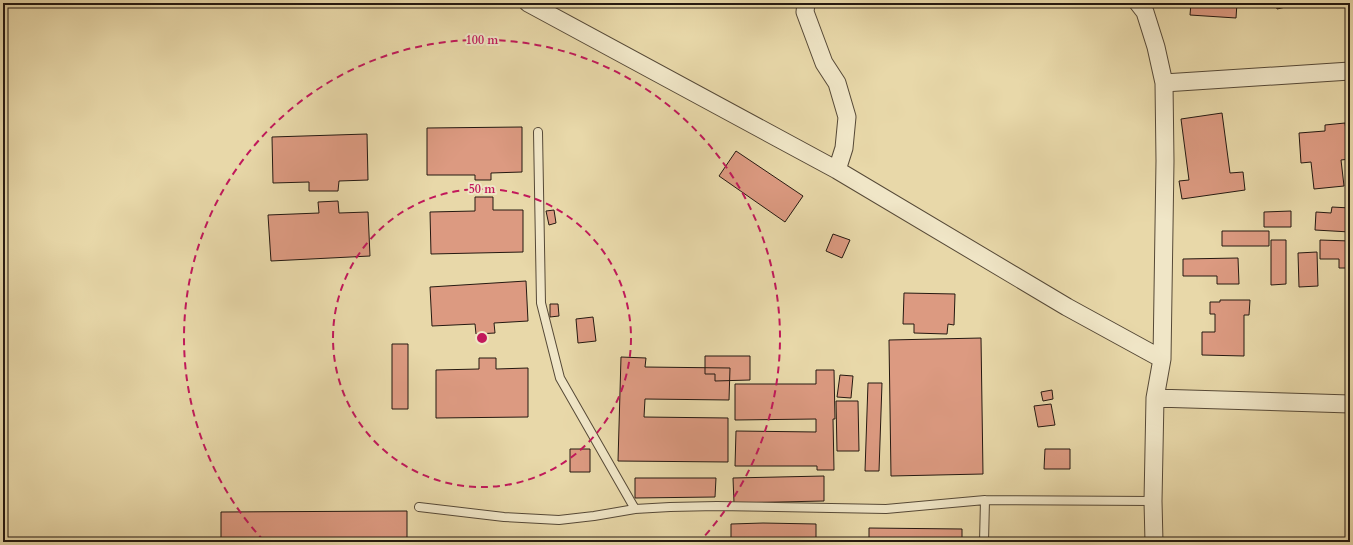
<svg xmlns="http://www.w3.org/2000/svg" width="1353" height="545" font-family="Cardo,serif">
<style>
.building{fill:#dc9a81;stroke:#251911}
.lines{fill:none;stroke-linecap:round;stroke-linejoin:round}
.service-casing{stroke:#564937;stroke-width:10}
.minor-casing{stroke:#564937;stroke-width:19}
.service{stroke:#f0e6c7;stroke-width:8}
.minor{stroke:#f0e6c7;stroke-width:17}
.ring{fill:none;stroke:#c2185b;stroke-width:2;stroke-dasharray:7 5}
.centre{fill:#c2185b;stroke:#f0e6c7;stroke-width:2}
.ring-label{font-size:12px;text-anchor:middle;font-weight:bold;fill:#c2185b;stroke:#f0e6c7;stroke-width:4;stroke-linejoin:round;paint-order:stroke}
</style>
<rect width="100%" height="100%" fill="#e8d8a9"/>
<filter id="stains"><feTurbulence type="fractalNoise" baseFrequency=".005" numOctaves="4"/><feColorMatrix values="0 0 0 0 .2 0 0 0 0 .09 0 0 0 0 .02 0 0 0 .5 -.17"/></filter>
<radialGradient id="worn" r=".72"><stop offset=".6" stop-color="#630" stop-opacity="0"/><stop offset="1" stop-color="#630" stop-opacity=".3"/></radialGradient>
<path class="building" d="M1191 3H1237L1236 18 1190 15Z
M1276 3H1303L1277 9Z
M1222 113 1230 173 1243 172 1245 190 1182 199 1179 181 1189 180 1181 119Z
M1345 123 1346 130H1350V159L1341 160 1344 186 1314 189 1311 162 1301 163 1299 133 1325 131V125Z
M522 127V172L491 173V180H475V175H427V128Z
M367 134 368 180 339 181 338 191H309V182L273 183 272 137Z
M736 151 803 196 785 222 719 176Z
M475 197H493V210H523V252L431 254 430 212 475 211Z
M338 201 339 213 368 212 370 256 271 261 268 215 319 213 318 202Z
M1332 207 1350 208V232L1315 230 1316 212 1331 213Z
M554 210 556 223 549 225 546 211Z
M1291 211V227H1264V212Z
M1222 231H1269V246H1222Z
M833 234 850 240 842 258 826 251Z
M1271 240H1286V284L1271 285Z
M1320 240 1350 241V268H1339V259H1320Z
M1317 252 1318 286 1299 287 1298 253Z
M1238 258 1239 284H1217V276H1183V259Z
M526 281 528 321 494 323 495 333 476 334 475 324 432 326 430 287Z
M904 293 955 294 954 325 948 324 947 334 914 333V324H903Z
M1220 300H1250L1249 315H1244V356L1202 355V332H1215V314H1210V302H1220Z
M550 304H558L559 316 550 317Z
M593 317 596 341 578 343 576 319Z
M981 338 983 474 891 476 889 340Z
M392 344H408V409H392Z
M705 356H750V380L715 381V374H705Z
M621 357 646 358 645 367 730 368 729 400 645 399 644 417 728 418V462L618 461Z
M479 358H496V369L528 368V417L436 418V370L479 369Z
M816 370H834L835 419H833L834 470H817V466H735L736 431 816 432V419L735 420V384H816Z
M840 375 853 376 851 398 837 397Z
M868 383H882L879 471H865Z
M1052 390 1053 399 1043 401 1041 392Z
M836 401H858L859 451H837Z
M1051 404 1055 425 1038 427 1034 406Z
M570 449H590V472H570Z
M1045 449H1070V469H1044Z
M824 476V501L734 503 733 478Z
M635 478H716L715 497 635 498Z
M407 511V542H221V512Z
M763 523 816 524V542H731V524Z
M869 528 962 529V542H869Z"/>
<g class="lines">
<defs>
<path id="service" d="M538 132 541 303 560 378 635 509
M419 507 504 517 559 520 594 516 635 509 670 507 717 506 886 509 985 500 1153 501
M984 542 985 500"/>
<path id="minor" d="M528 3 837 170 1067 307 1162 359
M806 3 805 12 824 63 837 83 847 117 844 148 837 170
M1138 3 1145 12 1156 47 1164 83 1165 161 1162 359 1155 398 1153 501 1154 542
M1164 83 1350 71
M1155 398 1350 404"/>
</defs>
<use href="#service" class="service-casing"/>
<use href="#minor" class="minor-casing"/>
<use href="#service" class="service"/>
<use href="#minor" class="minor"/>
</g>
<g class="ring">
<circle cx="482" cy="338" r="149"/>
<path d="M264 541A298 298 0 1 1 700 541"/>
</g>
<circle cx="482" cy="338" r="6" class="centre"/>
<g class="ring-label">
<text x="482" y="44">100 m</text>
<text x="482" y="193">50 m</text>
</g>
<rect width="1353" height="545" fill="none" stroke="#e8d8a9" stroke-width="16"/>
<rect x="4" y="4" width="1345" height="537" fill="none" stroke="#251911" stroke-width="2"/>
<rect x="8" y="8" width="1337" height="529" fill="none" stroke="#251911"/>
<rect width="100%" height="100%" filter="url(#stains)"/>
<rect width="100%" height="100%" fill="url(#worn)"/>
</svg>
